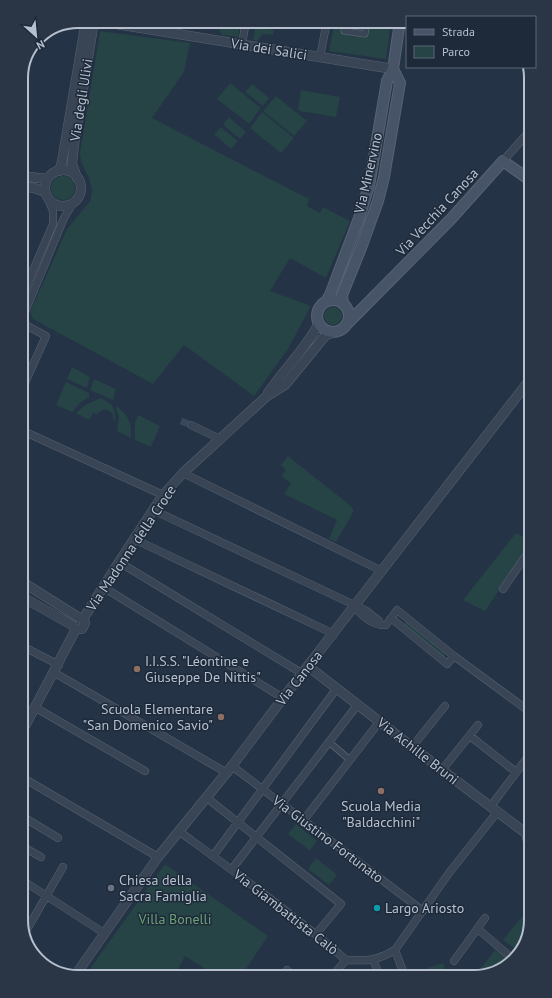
<svg xmlns="http://www.w3.org/2000/svg" width="552" height="998" font-family="'PT Sans',sans-serif">
<style>
.green{fill:#264346}
.lines{fill:none;stroke-linecap:round;stroke-linejoin:round}
.minor-tunnel{stroke:#3a485a;stroke-width:7;stroke-dasharray:7 3.5;stroke-linecap:butt}
.pedestrian-casing{stroke:#576372;stroke-width:7}
.minor-casing{stroke:#576372;stroke-width:8}
.tertiary-casing{stroke:#576372;stroke-width:10}
.secondary-casing{stroke:#576372;stroke-width:12}
.pedestrian{stroke:#394554;stroke-width:5.5}
.minor{stroke:#394554;stroke-width:7}
.tertiary{stroke:#394554;stroke-width:9}
.secondary{stroke:#475468;stroke-width:10}
.education-dot{fill:#8d6e63;stroke:#1e2a3a;stroke-width:1.5}
.worship-dot{fill:#6b7280;stroke:#1e2a3a;stroke-width:1.5}
.culture-dot{fill:#0f9aa8;stroke:#1e2a3a;stroke-width:1.5}
.labels{text-anchor:middle;stroke-width:3;stroke-linejoin:round;paint-order:stroke}
.street-label{font-size:14px;fill:#b6c0ce;stroke:#1e2a3a}
.poi-label{font-size:14px;fill:#b6c0ce;stroke:#1e2a3a;text-anchor:start}
.park-label{font-size:14px;fill:#6ba176;stroke:#1e2a3a}
.rim{fill:none;stroke:#b6c0ce;stroke-width:2}
</style>
<rect width="100%" height="100%" fill="#243345"/>
<path class="green" d="M220 21 240 24 238 37 222 35 219 29Z
M335 21H391L386 59 329 51Z
M255 27 274 30 273 35 263 34 258 40H253Z
M100 31 190 43 184 72 152 118 309 199 307 206 320 213 323 207 350 221 326 278 290 258 270 291 311 306 288 349 254 396 184 345 153 384 33 319 30 312 67 229 90 201 92 189 89 178 81 162 80 153Z
M230 83 261 108 249 124 217 99Z
M252 84 269 98 263 106 245 92Z
M301 90 340 97 336 117 300 111 298 109Z
M276 96 307 121 294 136 263 111Z
M262 112 294 138 281 153 250 128Z
M229 117 246 132 240 139 223 125Z
M221 127 238 141 231 149 214 134Z
M51 188a12 12 0 1 1 24 0a12 12 0 1 1-24 0Z
M324 316a9 9 0 1 1 18 0a9 9 0 1 1-18 0Z
M72 367 90 377 87 388 67 379Z
M94 379 116 389 113 400 90 390Z
M66 382 89 393V397L81 402 72 412 56 405Z
M100 398C112 403 116 407 115 421L114 420 112 413C107 408 102 409 97 414L93 413 89 420 76 413 85 405Z
M118 407C129 416 132 424 131 438L117 431 119 417 116 408Z
M138 415 160 426 151 447 135 440V423Z
M288 456 351 506 354 511 336 542 329 539 337 520 284 494 291 483 281 476 286 470 281 465Z
M516 533 529 540V545L485 611 463 600Z
M406 622 446 655 443 659 403 625Z
M296 824 317 841 310 851 288 834Z
M316 858 337 875 329 885 308 869Z
M165 864 268 936 242 975H215L185 956 178 969 188 976 84 977Z
M529 908 531 910V924L530 926 525 929 528 932 527 934 514 948 503 940Z
M495 950 505 957 493 973H477Z
M443 963 447 973H412Z"/>
<g class="lines">
<path class="minor-tunnel" d="M181 421 191 425"/>
<defs>
<path id="pedestrian" d="M336 21 346 23 344 31 365 34 367 21
M329 742 350 760"/>
<path id="minor" d="M158 30 160 21
M242 44 246 21
M320 57 327 21
M503 161 527 134
M22 296 53 224V211L48 199
M22 319 64 218 73 203
M22 323 46 336 23 387
M191 425 220 439
M23 431 163 495
M183 473 382 571
M153 510 365 610 379 621V624
M134 539 334 634
M119 562 303 674
M103 587 283 698
M503 589 529 551
M355 607C363 617 373 626 386 625L397 610 454 656 530 712
M391 618 447 664 454 656
M24 647 59 665
M55 673 227 773
M36 708 145 771
M470 736 516 772
M412 747 445 706
M232 766 423 911
M442 770 478 725
M25 779 158 857
M207 798 341 904 316 934
M491 806 530 754
M25 818 58 838
M303 821 380 721
M180 832C236 873 293 914 346 960 368 961 376 961 395 950L449 873 498 811
M25 848 41 857
M213 856 337 688
M232 869 358 704
M25 882 104 933
M478 929 513 959
M25 933 63 867
M395 950 404 974
M373 960 379 974
M454 961 485 918
M509 962 524 943
M334 974 346 960
M283 975 287 970 292 975"/>
<path id="tertiary" d="M98 21 393 69
M45 188a18 18 0 1 1 36 0a18 18 0 1 1-36 0Z
M59 171 62 162 65 144 86 21
M22 176 47 179
M77 178 72 164 74 144 94 21
M22 186 34 188 45 192
M268 393C284 369 306 349 319 323
M24 583 78 617 83 619
M24 598 72 625 76 629H82L85 623 83 619 119 562 163 495 183 473 267 396 285 385 325 336 334 332
M309 667 442 770 527 834V838L530 839
M24 728 76 629
M74 977 158 857 232 766 283 698 528 382"/>
<path id="secondary" d="M317 316a16 16 0 1 1 32 0a16 16 0 1 1-32 0Z
M326 302 330 295 359 218 369 186 387 81 393 69 400 21
M343 304 342 295 361 248 378 201 384 177 400 83 393 69
M345 326 451 219 503 161 527 178"/>
</defs>
<use href="#pedestrian" class="pedestrian-casing"/>
<use href="#minor" class="minor-casing"/>
<use href="#tertiary" class="tertiary-casing"/>
<use href="#secondary" class="secondary-casing"/>
<use href="#pedestrian" class="pedestrian"/>
<use href="#minor" class="minor"/>
<use href="#tertiary" class="tertiary"/>
<use href="#secondary" class="secondary"/>
</g>
<g class="education-dot">
<circle cx="137" cy="669" r="4"/>
<circle cx="221" cy="717" r="4"/>
<circle cx="381" cy="791" r="4"/>
</g>
<circle class="worship-dot" cx="111" cy="888" r="4"/>
<circle class="culture-dot" cx="377" cy="908" r="4"/>
<g class="labels">
<g class="street-label">
<text transform="translate(269 49) rotate(9)" y="5">Via dei Salici</text>
<text transform="translate(81 100) rotate(-81)" y="5">Via degli Ulivi</text>
<text transform="translate(368 173) rotate(-77)" y="5">Via Minervino</text>
<text transform="translate(437 212) rotate(-47)" y="5">Via Vecchia Canosa</text>
<text transform="translate(131 548) rotate(-56)" y="5">Via Madonna della Croce</text>
<text transform="translate(299 678) rotate(-52)" y="5">Via Canosa</text>
<text transform="translate(418 751) rotate(38)" y="5">Via Achille Bruni</text>
<text transform="translate(328 839) rotate(37)" y="5">Via Giustino Fortunato</text>
<text transform="translate(286 912) rotate(38)" y="5">Via Giambattista Calò</text>
</g>
<g class="poi-label">
<text x="145" y="666">I.I.S.S. "Léontine e<tspan x="145" dy="16">Giuseppe De Nittis"</tspan></text>
<text x="213" y="714" text-anchor="end">Scuola Elementare<tspan x="213" dy="16">"San Domenico Savio"</tspan></text>
<text x="381" y="811" text-anchor="middle">Scuola Media<tspan x="381" dy="16">"Baldacchini"</tspan></text>
<text x="119" y="885">Chiesa della<tspan x="119" dy="16">Sacra Famiglia</tspan></text>
<text x="385" y="913">Largo Ariosto</text>
</g>
<g class="park-label">
<text x="175" y="924">Villa Bonelli</text>
</g>
</g>
<path d="M0 0H552V998H0ZM78 28H474A50 50 0 0 1 524 78V920A50 50 0 0 1 474 970H78A50 50 0 0 1 28 920V78A50 50 0 0 1 78 28Z" fill="#2a3646" fill-rule="evenodd"/>
<path class="rim" d="M78 28H474A50 50 0 0 1 524 78V920A50 50 0 0 1 474 970H78A50 50 0 0 1 28 920V78A50 50 0 0 1 78 28Z"/>
<rect x="406" y="16" width="130" height="52" fill="#1e2a3a" stroke="#5b6675"/>
<rect x="414" y="29" width="20" height="6" fill="#475468" stroke="#5b6675"/>
<text x="442" y="36" font-size="12" fill="#b6c0ce">Strada</text>
<rect x="414" y="46" width="20" height="12" fill="#264346" stroke="#5b6675"/>
<text x="442" y="56" font-size="12" fill="#b6c0ce">Parco</text>
<g transform="translate(36 36) rotate(153)" stroke="#1e2a3a" stroke-width="3" paint-order="stroke">
<path d="M0-3L7 15L0 10L-7 15Z" fill="#b6c0ce"/>
<text y="-6" font-size="11" font-weight="bold" text-anchor="middle" fill="#b6c0ce">N</text>
</g>
</svg>
